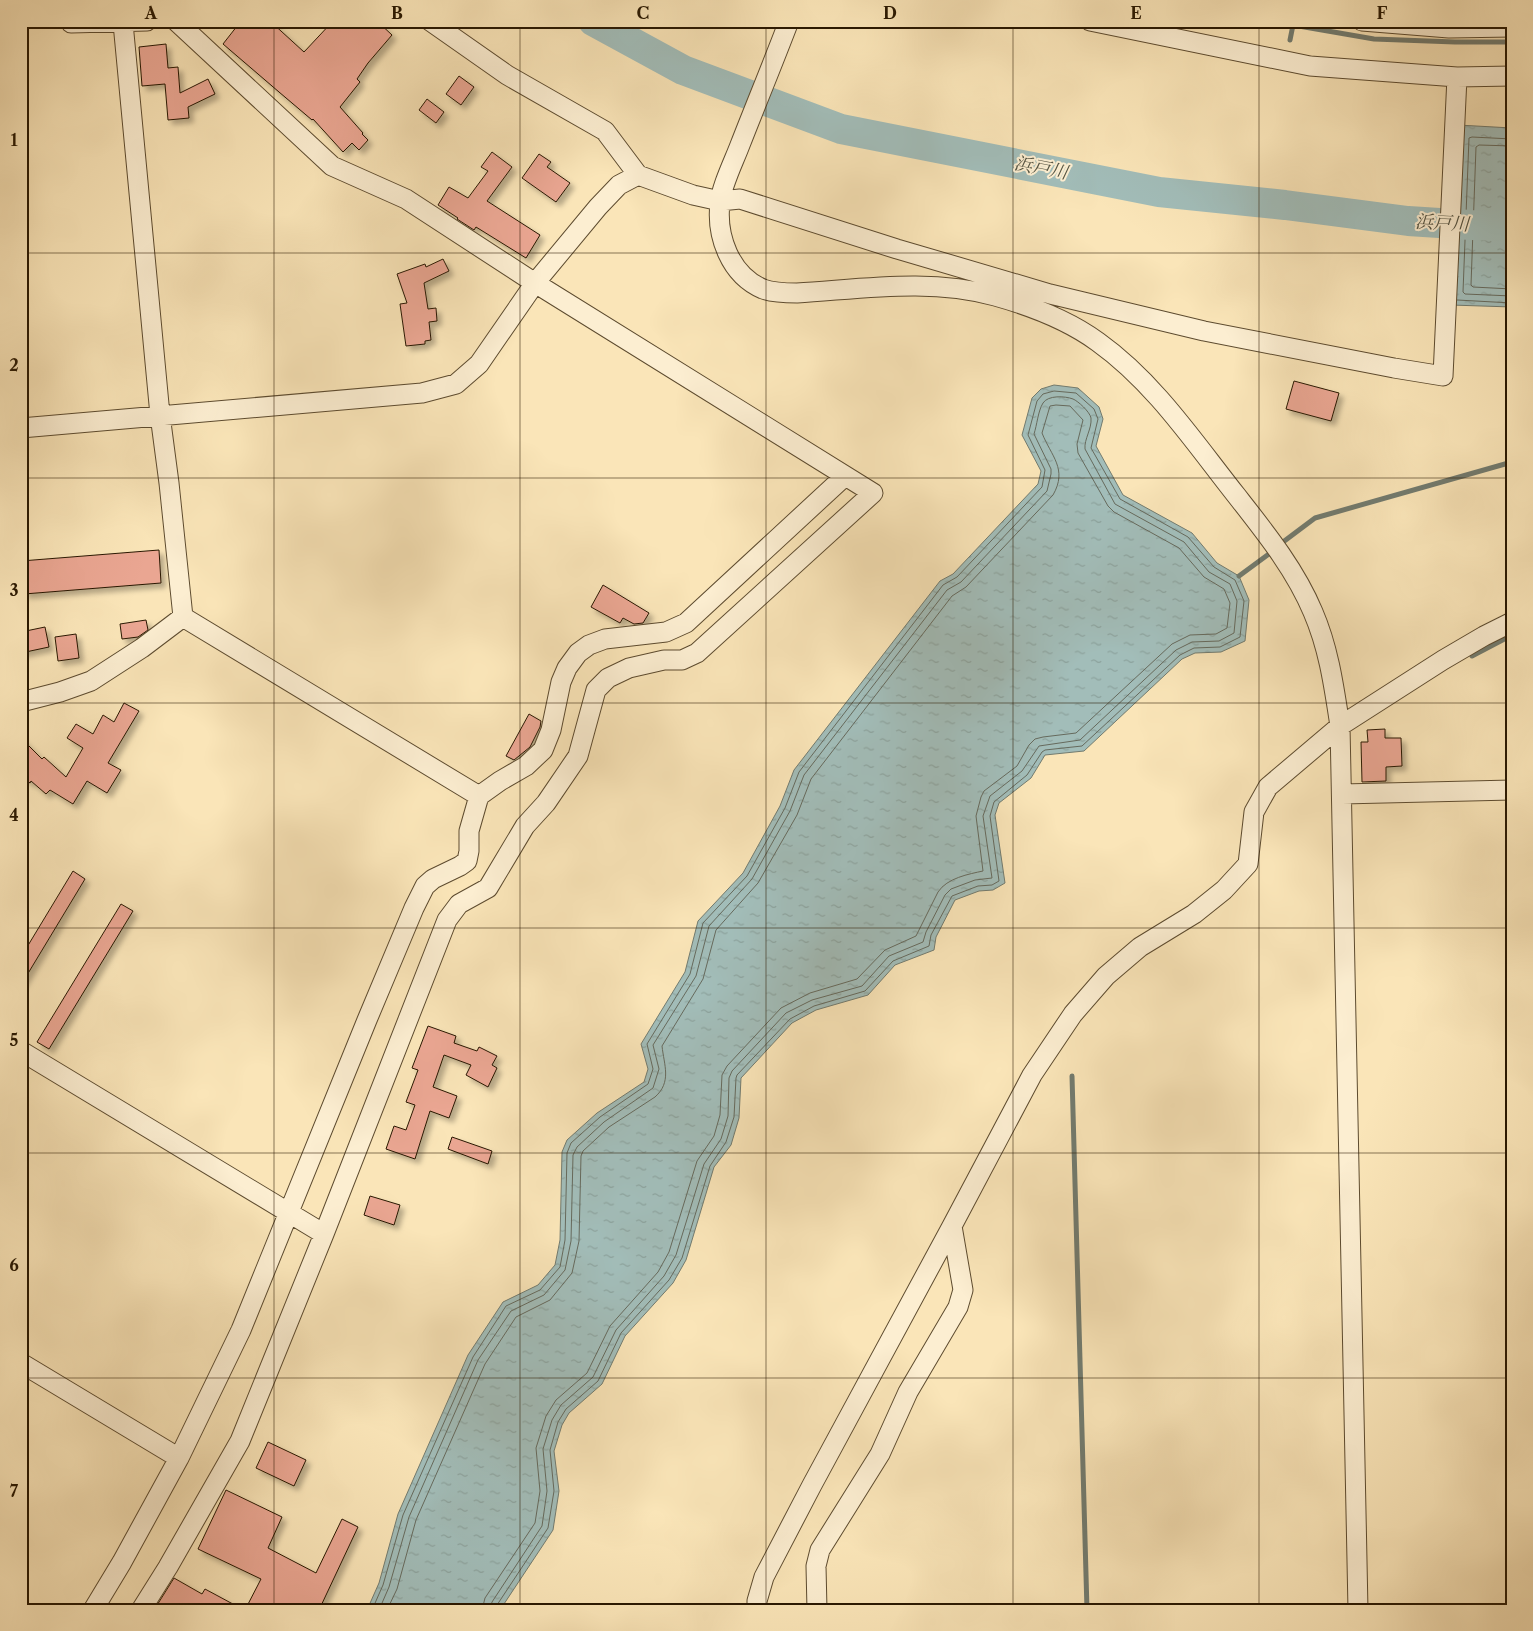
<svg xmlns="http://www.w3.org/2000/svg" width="1533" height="1631" font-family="'Libre Caslon Text','Noto Serif JP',serif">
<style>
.water{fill:url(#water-ripples);stroke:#727b6f}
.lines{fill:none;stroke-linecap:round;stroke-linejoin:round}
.shore{stroke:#666a5d;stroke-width:1}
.stream{stroke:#727b6f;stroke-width:5}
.river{stroke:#a2bdb9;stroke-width:30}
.building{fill:#eaa692;stroke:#291801;filter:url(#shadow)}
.minor-casing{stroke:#5d4b2f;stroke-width:21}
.minor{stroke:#fceed1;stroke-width:19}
.grid{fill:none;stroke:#291801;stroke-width:1;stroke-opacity:0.55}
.labels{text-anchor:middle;stroke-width:4;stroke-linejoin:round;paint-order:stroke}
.water-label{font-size:18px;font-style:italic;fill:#535241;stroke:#fceed1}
.neatline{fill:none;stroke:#291801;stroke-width:2}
.grid-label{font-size:16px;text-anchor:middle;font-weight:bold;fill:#291801}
</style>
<defs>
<pattern id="water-ripples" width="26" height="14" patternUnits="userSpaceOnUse" patternTransform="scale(1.25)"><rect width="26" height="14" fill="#a2bdb9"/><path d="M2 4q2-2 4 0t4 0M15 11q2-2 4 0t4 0" fill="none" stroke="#8ca29d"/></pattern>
<filter id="shadow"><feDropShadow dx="4.5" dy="4.5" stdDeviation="2.5" flood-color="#0004"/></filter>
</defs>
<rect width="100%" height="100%" fill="#fae5b8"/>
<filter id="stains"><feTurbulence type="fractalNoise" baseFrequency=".004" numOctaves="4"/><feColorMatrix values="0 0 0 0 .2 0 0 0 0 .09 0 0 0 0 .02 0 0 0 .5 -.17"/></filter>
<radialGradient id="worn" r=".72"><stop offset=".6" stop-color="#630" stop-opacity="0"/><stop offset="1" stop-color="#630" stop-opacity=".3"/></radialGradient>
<path class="water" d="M1458 125 1512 128V307L1451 305Z
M1054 385 1078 388 1099 407 1103 419 1096 446 1123 495 1192 533 1217 563 1239 576 1249 600 1245 641 1221 652 1195 653 1182 659 1084 751 1045 755 1031 778 999 803 995 815 1005 883 993 890 979 891 955 900 936 937 934 950 895 965 868 995 816 1010 792 1023 741 1078 739 1118 731 1145 714 1167 686 1260 673 1283 625 1336 602 1384 569 1413 562 1425 554 1451 559 1491 553 1530 500 1610H367L379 1583 398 1514 468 1355 503 1302 538 1285 555 1265 560 1240 562 1152 567 1140 597 1113 644 1082 648 1069 641 1044 685 972 698 921 743 873 780 806 794 770 940 581 953 574 1038 484 1041 471 1022 435 1032 398 1041 389Z"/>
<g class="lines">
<path class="shore" d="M1512 139 1472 137 1469 138 1463 292 1465 294 1512 296
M1512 146 1479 145 1476 147 1471 285 1473 287 1512 289
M1457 300 1512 303
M372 1610 383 1585 403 1515 473 1357 506 1306 540 1290 560 1267 565 1240 567 1153 571 1143 600 1117 648 1084 653 1069 647 1044 690 974 703 923 747 876 785 808 799 772 943 585 957 577 1042 487 1045 470 1028 435 1037 401 1043 394 1054 391 1076 393 1094 409 1098 419 1091 448 1120 499 1188 537 1214 567 1235 580 1244 601 1240 637 1220 647 1194 648 1180 655 1082 746 1045 750 1042 752 1027 775 994 802 990 816 999 881 992 885 978 886 952 896 931 935 929 946 893 961 865 991 814 1006 790 1019 737 1075 736 1078 734 1117 726 1142 710 1166 682 1258 669 1280 621 1333 598 1381 566 1409 558 1422 550 1450 554 1491 548 1528 497 1605 496 1610
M379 1610 389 1587 409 1517 478 1360 511 1311 544 1295 565 1270 571 1241 573 1155 577 1147 604 1122 653 1088 659 1069 653 1045 696 976 709 926 752 879 790 811 804 775 947 590 961 582 1047 491 1051 474V469L1034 434C1037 425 1038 411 1043 403 1048 395 1065 396 1073 399 1078 401 1090 412 1091 418 1092 429 1084 439 1085 449L1115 504 1184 542 1209 572 1230 584 1237 601 1234 633 1219 641 1192 642 1176 650 1080 740 1039 746 1022 771 990 796 983 816 992 878 975 880 951 889 945 895 926 932 923 942 889 956 862 986 812 1000 786 1013 732 1071 729 1078 728 1116 721 1139 704 1164 676 1255 664 1276 616 1330 593 1377 561 1405 552 1420 543 1449 547 1491 542 1526 492 1602 490 1610
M387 1610 397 1589 416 1520 485 1364 516 1317 550 1300 572 1273 579 1241 581 1156 583 1151 609 1127 655 1097C672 1082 664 1065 662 1046L703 979 716 930 758 883 797 815 811 779 952 596 966 587 1053 495C1068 469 1051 456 1042 433L1050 406 1056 405 1070 406 1083 420 1077 444 1078 453 1108 506 1114 512 1179 548 1204 577 1224 589 1230 603 1227 628 1216 634 1190 635 1172 644 1076 733 1043 737 1035 739 1029 745 1017 766 984 791 981 797 976 816 983 871C969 874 947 878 938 892L916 936 885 950 857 979 810 993 781 1008 727 1066 722 1075 720 1115 714 1136 697 1161 669 1252 658 1272 610 1326 587 1373 556 1400 546 1416 536 1448 540 1491 535 1523 485 1598 482 1610"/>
<path class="stream" d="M1290 40 1293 25 1374 39 1455 42H1512
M1279 545 1315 518 1512 462
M1239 576 1273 551
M1472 656 1512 635
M1072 1076 1087 1610"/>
<path class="river" d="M593 21 683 70 841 129 1159 192 1285 205 1408 221 1471 225 1512 226"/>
</g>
<path class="building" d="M241 21H270L304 52 333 21H377L392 35 368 63 357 79 360 82 340 107 363 133 362 134 368 140 359 150 352 143 343 152 313 119 312 120 279 92 223 44Z
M166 44 168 68 178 67 180 93 208 79 215 94 188 107 189 118 168 120 165 84 142 86 139 47Z
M459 76 474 87 461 105 446 94Z
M427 99 444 112 436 123 419 110Z
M492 152 512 167 487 201 540 235 526 258 476 227 474 230 457 219 458 218 438 205 449 187 468 198 488 171 481 167Z
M539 154 551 162 547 167 570 183 556 202 522 178Z
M443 259 449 271 424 283 428 309 436 308 437 321 429 322 431 340 425 341V344L406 346 400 304 407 303 397 274 425 264 426 267Z
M1294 381 1339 393 1331 421 1286 409Z
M159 550 161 583 24 594 21 561Z
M603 585 649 613 643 623 634 624 623 618 620 623 591 607Z
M146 620 148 630 138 637 122 639 120 624Z
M45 627 49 647 21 653V632Z
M76 634 79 658 58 661 55 637Z
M124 703 139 711 108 763 121 770 107 793 87 781 73 804 50 790 46 794 31 781 30 783 21 776V738L42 759 44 757 66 777 83 748 67 738 76 724 93 734 103 715 114 722Z
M529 714 541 721 540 727 530 747 514 760 506 756Z
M1385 729V738H1401L1402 766 1386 767V781L1362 782 1361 742H1368L1367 730Z
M73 871 85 879 21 985V957Z
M121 904 133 911 49 1049 37 1042Z
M428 1026 456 1036 454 1043 477 1051 479 1047 497 1056 492 1065 497 1068 488 1087 466 1075 471 1065 444 1055 433 1087 457 1096 449 1118 430 1111 415 1159 386 1149 394 1126 406 1130 415 1105 406 1102 418 1070 412 1068Z
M452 1137 492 1151 488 1164 448 1149Z
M370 1196 400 1205 394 1225 364 1215Z
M268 1442 306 1460 294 1486 256 1468Z
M226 1490 282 1517 268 1548 316 1573 342 1519 358 1527 319 1610H245L261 1579 198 1549Z
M174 1578 202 1594 205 1589 244 1610H154Z"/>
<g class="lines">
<defs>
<path id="minor" d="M71 21V23L147 21
M430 21 507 75 605 131 638 175
M789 21C773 63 756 104 740 145 734 161 721 187 720 203 716 236 730 275 763 289 774 293 786 293 797 293 863 289 930 278 995 296 1031 306 1068 320 1098 342 1154 382 1194 442 1236 495 1265 532 1295 569 1313 612 1329 649 1334 687 1340 726L1358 1610
M1090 21 1310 66 1457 77 1512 76
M1362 21 1449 28 1512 27
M123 23 160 415 169 483 183 617
M21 428 422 393 456 384 479 364 535 283 598 207 619 185 638 175 693 195 720 201 740 199 897 249 1050 294 1204 331 1394 368 1443 376 1457 77
M183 617 479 796
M21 702 60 692 91 681 142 648 183 617
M1342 794 1512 790
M21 1051 324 1234
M21 1363 179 1458
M93 1610 122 1562 179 1458 241 1330 367 1020 414 908 425 886 433 879 460 866 467 861 469 851V831L479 796 500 781 526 766 543 750 551 730 561 682 567 668 578 653 589 645 605 639 666 632 686 623 845 476
M141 1610 168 1567 240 1441 324 1234 447 920 459 904 488 888 525 826 546 803 578 756 596 690 608 678 629 668 664 660H682L697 653 873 493 535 283 406 199 332 166 176 21
M757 1610V1601L764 1577 812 1485 952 1226 1032 1075 1073 1014 1106 976 1140 947 1194 914 1224 890 1248 864 1254 812 1268 787 1340 726 1443 660 1484 636 1512 622
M817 1610 816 1566 820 1550 880 1454 908 1392 958 1307 963 1290 952 1226"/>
</defs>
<use href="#minor" class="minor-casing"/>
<use href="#minor" class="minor"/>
</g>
<path class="grid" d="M274 21V1610M520 21V1610M766 21V1610M1013 21V1610M1259 21V1610M21 253H1512M21 478H1512M21 703H1512M21 928H1512M21 1153H1512M21 1378H1512"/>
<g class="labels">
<g class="water-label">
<text transform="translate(1041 168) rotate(11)" y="6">浜戸川</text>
<text transform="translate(1442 223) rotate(3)" y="6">浜戸川</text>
</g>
</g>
<rect width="1533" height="1631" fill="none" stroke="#fae5b8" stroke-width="55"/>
<rect x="28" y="28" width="1478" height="1576" class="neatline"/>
<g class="grid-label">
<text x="151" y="19">A</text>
<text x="397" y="19">B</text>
<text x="643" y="19">C</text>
<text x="890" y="19">D</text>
<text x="1136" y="19">E</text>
<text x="1382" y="19">F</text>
<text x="14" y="146">1</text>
<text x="14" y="371">2</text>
<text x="14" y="596">3</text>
<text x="14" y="821">4</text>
<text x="14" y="1046">5</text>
<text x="14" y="1271">6</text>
<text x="14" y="1497">7</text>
</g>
<rect width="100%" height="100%" filter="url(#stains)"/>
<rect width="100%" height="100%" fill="url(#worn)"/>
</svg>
